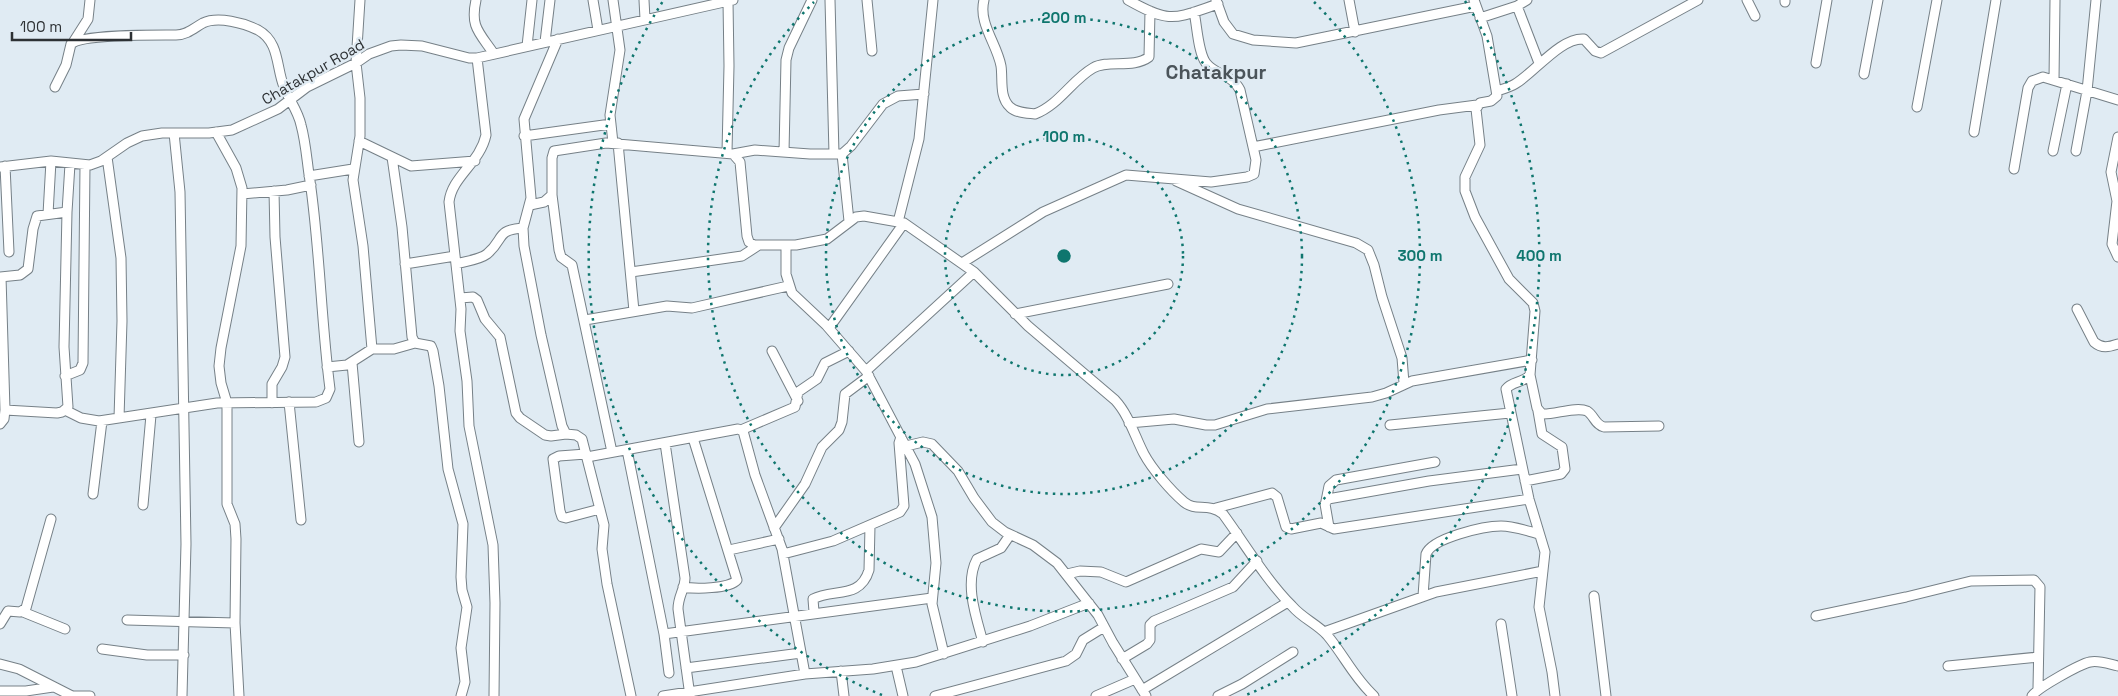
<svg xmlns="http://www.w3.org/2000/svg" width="2118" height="696" font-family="'Space Grotesk',sans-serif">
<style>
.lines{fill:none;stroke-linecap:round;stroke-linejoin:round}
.minor-casing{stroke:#768087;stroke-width:11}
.minor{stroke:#fff;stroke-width:9}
.ring{fill:none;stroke:#0f766e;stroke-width:2.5;stroke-dasharray:2.5 5}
.labels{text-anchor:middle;stroke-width:4.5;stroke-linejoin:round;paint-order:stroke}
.street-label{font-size:15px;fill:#2d3134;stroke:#e0ebf3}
.district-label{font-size:20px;font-weight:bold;fill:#4b545a;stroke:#e0ebf3}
.centre{fill:#0f766e;stroke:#e0ebf3;stroke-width:2.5}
.ring-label{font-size:15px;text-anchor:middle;font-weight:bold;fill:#0f766e;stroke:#e0ebf3;stroke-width:4.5;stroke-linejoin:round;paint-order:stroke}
</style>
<rect width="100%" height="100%" fill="#e0ebf3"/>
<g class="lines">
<defs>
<path id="minor" d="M360 0 356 63 360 98V136L353 180 363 246 372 349
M476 0C470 27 479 32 494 54
M593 0 598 30
M644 0 645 19
M830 0 834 154
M867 0 872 51
M984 0C978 23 997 44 1001 66 1003 79 999 97 1010 107 1016 113 1027 113 1035 114 1059 105 1072 80 1093 68 1108 59 1133 69 1149 57L1150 11
M1128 0C1171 24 1173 19 1218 4
M1216 0 1224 22 1233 34 1253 40 1296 43 1476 6
M1349 0 1355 32
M1474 0 1487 36 1497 96 1491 101 1480 103 1476 109 1480 145 1465 177V191L1475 217 1509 279 1533 303 1535 311 1530 375C1523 383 1512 381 1506 389L1529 499 1545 552 1539 607 1552 672 1555 696
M1747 0 1755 16
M1785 2V0
M1517 6 1539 63
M1480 18 1517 6 1527 0
M558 39 524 119 531 198 523 228 524 246 541 335 562 426 566 434 576 435 582 439 604 525 602 549 607 584 631 696
M74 41 88 19 90 0
M545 42 550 0
M527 46 532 0
M477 58 486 135C480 163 452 176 449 202L461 309 460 331 467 381 469 426 493 545 495 603 494 696
M1816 63 1827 0
M1864 74 1878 0
M2054 80 2055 0
M55 87 66 65 71 44C82 34 158 35 176 35 187 35 194 28 203 23 218 16 244 23 258 30 280 42 276 68 284 87 289 100 298 111 301 125 306 143 307 163 310 181 320 250 321 320 330 389L326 398 316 402 217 403 99 421 81 418 65 410
M1497 91C1503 89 1510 87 1515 84 1534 73 1561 37 1584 39L1595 51 1601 53 1698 0
M1917 107 1937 0
M216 132 236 168 242 188 241 246 221 348 219 366 221 383 227 403V504L235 524 236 539 235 623 239 696
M1974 132 1996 0
M174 133 180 192 186 544 182 696
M524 136 611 124
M2118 137 2111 172 2117 201 2112 244 2118 257
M359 141 411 166 475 161
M613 143 610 115 620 50 613 0
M618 143 634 311
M1253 147 1439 110 1477 105
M2053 151 2067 84
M2076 151 2087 91 2096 0
M727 152 729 66 728 1
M784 152 786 60 789 48 812 0
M733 154 755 150 810 154H842L851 146 883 104 898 96 924 94
M842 154 849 221
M107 157 121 258 122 321 119 418
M392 157 402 227 412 337 415 343 431 346 433 351 439 386 448 469 463 524 461 577 462 590 467 607 461 648 465 682 461 696
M5 166 9 252
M0 167 51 161 90 165 101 161 127 143 142 136 162 133H209L232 130 278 109 307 87 356 63 369 54 391 46 401 45 422 46 469 58H477L733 0
M2014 169 2028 88 2032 81 2043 77 2118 100
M309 176 353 169
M1176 181 1238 209 1356 243 1368 250 1374 265 1382 297 1402 358 1404 383
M242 194 287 190 311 185
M552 195 559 250 561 257 572 265 612 452
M530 205 544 202 552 195V158L554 151 606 143 733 154 740 162 747 236 749 242 754 245H796L827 239 856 217 864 216 904 223 974 272 1028 326 1115 400C1129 415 1135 437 1144 454 1152 469 1171 491 1184 502 1196 512 1208 502 1223 514 1245 544 1266 580 1292 606 1302 618 1317 624 1327 635 1344 655 1354 678 1374 696
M48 214 51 161
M898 222 919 139 933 0
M786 245V274L792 293 826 325 866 371 915 464 932 517 936 563 932 604 944 654
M962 263 1043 212 1126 175 1211 182 1247 177 1254 174 1256 160 1240 90C1232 74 1215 75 1206 63 1198 53 1197 25 1194 12
M405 264 455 256
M456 264C466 261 479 260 487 254 505 239 495 230 523 228
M631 272 742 256 759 245
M0 277 20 275 28 269 33 229 37 216 67 212
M460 298 473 297 477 300 485 319 500 337 516 413 520 418 545 435 551 436 566 434
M2077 309 2094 342C2102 349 2109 347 2118 344
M1015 314 1168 284
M585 320 667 306 692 308 788 286
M829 328 904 223
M772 351 798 401
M352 363 359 442
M327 367 347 365 372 349H394L415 343
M866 371 974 272
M1530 375 1537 408 1542 414C1554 415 1576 406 1587 411 1594 415 1595 425 1604 427L1659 426
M65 376 80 370 83 363 85 165
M289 402 301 520
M272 403V384L282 367 285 357 275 237 274 191
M5 410 57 413 62 412 68 407 64 347 67 212 70 164
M1129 423 1174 419 1206 425H1215L1267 409 1372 397 1386 393 1412 381 1532 360
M0 424 4 419 5 410 1 277
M1390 425 1510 413
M741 430 795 407 798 392 817 379 825 363 849 351
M665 443 685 578C685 589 678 596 678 609L690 696
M906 446 923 442 932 444 958 471 974 498 992 522 1005 532 1033 545 1057 563 1098 615 1113 643 1146 696
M627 450 664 634 932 598
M586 454 559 456 553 459 560 511 562 517 566 518 600 509
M587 457 738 429 743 431 755 475 782 549 805 674
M1525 481 1561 474 1565 469 1562 447 1542 434 1538 411
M93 494 102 421
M1326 501 1329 486 1336 480 1435 462
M143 505 151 415
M1216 508 1272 493 1277 497 1286 527 1291 529 1321 523 1334 529 1529 499
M1329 527 1325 504 1328 499 1429 481 1522 469
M774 528 805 484 822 447 839 430 842 422 845 394 869 376
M729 550 779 539
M783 554 833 541 900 512 904 506 899 443 901 437
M1067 574 1080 571 1101 572 1126 582 1201 549 1219 552 1237 533
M683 587C695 589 729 589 737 580L693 438
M1423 596 1426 554C1432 538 1484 526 1501 526 1514 526 1527 531 1539 534
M1594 596 1606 696
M23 612 65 629
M814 612 813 599C833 588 860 600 869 570L870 526
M1816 616 1906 597 1971 581 2034 580 2040 587 2038 688
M127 620 235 623
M0 624 8 611 20 612 26 608 51 519
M1501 624 1512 696
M1324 632 1436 592 1543 571
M664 634 669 673
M983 642C976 617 964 583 977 559L1001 548 1010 535
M102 649 147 655H184
M1122 659 1147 644 1150 640V625L1154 621 1233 587 1257 561
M0 664 19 669 72 696
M896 666 903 696
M1948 666 2038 657
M686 668 801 653
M841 671 844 696
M1142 690 1288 602
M0 691H26L53 687
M74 696H90
M663 696 805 674 873 669 916 662 1030 626 1089 603
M935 696 1066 661 1076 654 1083 640 1104 627
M1096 696 1135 679
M1218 696 1242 684 1293 652
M2032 696C2037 688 2080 664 2090 662 2099 660 2109 664 2118 666"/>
</defs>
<use href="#minor" class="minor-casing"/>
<use href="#minor" class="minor"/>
</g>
<g class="ring">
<circle cx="1064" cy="256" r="119"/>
<circle cx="1064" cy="256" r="238"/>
<path d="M1314 2A356 356 0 1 1 814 2"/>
<path d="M882 695A475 475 0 0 1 663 1M1465 1A475 475 0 0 1 1246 695"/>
</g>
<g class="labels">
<g class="street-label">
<text transform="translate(313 72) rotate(-30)" y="5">Chatakpur Road</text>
</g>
<g class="district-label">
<text x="1216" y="79">Chatakpur</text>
</g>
</g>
<circle cx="1064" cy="256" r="8" class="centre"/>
<g class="ring-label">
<text x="1064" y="23">200 m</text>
<text x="1064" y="142">100 m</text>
<text x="1420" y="261">300 m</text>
<text x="1539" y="261">400 m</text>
</g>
<path d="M12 32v8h119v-8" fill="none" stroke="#2d3134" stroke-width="2.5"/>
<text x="20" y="32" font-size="15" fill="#2d3134" stroke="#e0ebf3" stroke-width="4" paint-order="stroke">100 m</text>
</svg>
